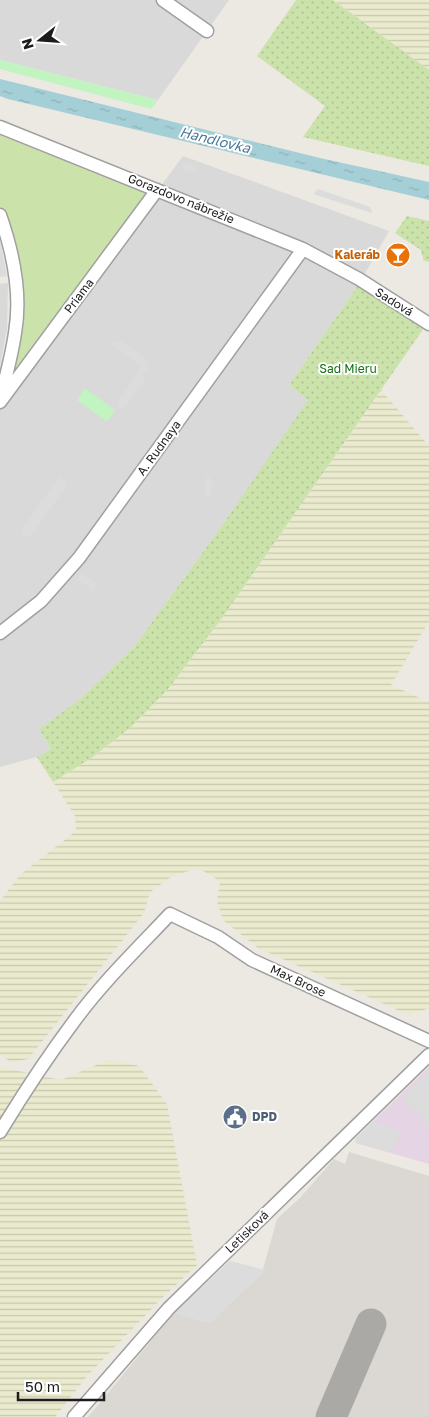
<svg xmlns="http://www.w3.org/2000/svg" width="429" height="1417" font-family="'Golos Text',sans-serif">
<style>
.residential{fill:#dad9d9}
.industrial{fill:#e5d4e3}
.airport{fill:#dbd8d3}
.farmland{fill:url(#farmland-rules)}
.grass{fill:#cbe3ab}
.park{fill:#c1f4c1}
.garden{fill:url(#garden-dots)}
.parking{fill:#dcdcdc}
.water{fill:url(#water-ripples)}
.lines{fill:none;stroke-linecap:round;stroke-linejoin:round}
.taxiway{stroke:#aba9a6;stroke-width:31}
.minor-casing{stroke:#a0a0a0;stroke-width:15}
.minor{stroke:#fff;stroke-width:12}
.labels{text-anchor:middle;stroke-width:4;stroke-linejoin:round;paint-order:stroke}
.street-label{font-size:12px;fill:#1c1c1c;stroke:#fff}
.food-label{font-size:12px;font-weight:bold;fill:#c56008;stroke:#fff;text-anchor:end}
.park-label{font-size:12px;fill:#147014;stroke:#fff}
.service-label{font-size:12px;font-weight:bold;fill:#4e5e75;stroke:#fff;text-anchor:start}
.water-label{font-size:14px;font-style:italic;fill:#4d7a9c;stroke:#fff}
</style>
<defs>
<pattern id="farmland-rules" width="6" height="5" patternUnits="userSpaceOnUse" patternTransform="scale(1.25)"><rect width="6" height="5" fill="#eaeace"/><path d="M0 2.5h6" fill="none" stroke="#c8c8b0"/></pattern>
<pattern id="garden-dots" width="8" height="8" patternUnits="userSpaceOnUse" patternTransform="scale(1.25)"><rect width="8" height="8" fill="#cbe3ab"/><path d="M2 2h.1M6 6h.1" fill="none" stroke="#aec293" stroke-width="1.8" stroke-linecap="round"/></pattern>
<pattern id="water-ripples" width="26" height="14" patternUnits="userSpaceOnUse" patternTransform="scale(1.25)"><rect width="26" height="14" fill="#a5cfd7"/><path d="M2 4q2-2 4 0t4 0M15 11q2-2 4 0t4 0" fill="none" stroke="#8db1b8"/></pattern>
</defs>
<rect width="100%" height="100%" fill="#ece8e2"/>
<path class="residential" d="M0 0H229L158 100 0 60Z
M183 156 389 231 359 284 289 385 309 400 221 527 134 647 80 699 39 729 51 749 37 757 0 767V403Z
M8 283 7 328 0 366V284Z"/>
<path class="industrial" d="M429 1067V1164L356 1143 355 1139Z"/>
<path class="airport" d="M349 1152 429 1176V1417H88L174 1313 210 1323 265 1270 263 1269 277 1219 300 1198 334 1159 345 1164Z"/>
<path class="farmland" d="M333 0H429V70Z
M381 390 429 446V621L391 685 429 702V1008L409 1015 258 948 223 920 217 902 220 881 198 868 171 877 150 892 144 913 28 1059 11 1062 0 1055V901L20 875 76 831 75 816 53 782 94 756 132 726 168 689 222 618Z
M108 1060 139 1066 167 1104 197 1265 160 1300 88 1375 55 1417H0V1067L61 1080Z"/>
<path class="grass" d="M0 128 156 190 4 392 14 276 0 212Z"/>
<path class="park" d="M0 60 158 100 151 109 0 69Z
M85 388 115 410 107 422 77 400Z"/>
<path class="garden" d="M296 0H333L429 70V166L303 137 325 106 257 56Z
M407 216 429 221V262L423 260V256L422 255 421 250 395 233Z
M359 284 424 328 222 618 168 689 132 726 94 756 53 782 37 757 51 749 39 729 80 699 134 647 221 527 308 400 289 385Z"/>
<path class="parking" d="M182 162 197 166 195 173 180 169Z
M318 189 370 207 372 213 313 194Z
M0 241 7 276 0 277Z
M121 341 144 357 147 361 149 369 148 374 140 373 146 378 123 410 116 404 139 372 140 368 138 364 111 344Z
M207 476 213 481 210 498 204 493Z
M59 477 68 484 29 538 20 532Z
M81 573 96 583 94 591 78 580Z
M429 1072V1126L423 1123 425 1117 410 1106 403 1097Z
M374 1121 404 1133 395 1141 392 1153 356 1143 355 1139Z
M230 1261 266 1270 210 1323 174 1313Z"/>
<path class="water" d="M0 79 320 158 429 182V200L8 99 0 96Z"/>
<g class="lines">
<path class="taxiway" d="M331 1417 371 1324"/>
<defs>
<path id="minor" d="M163 0 207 31
M0 127 303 249 359 279 429 324
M0 215C13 252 22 293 15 333 12 354 6 376 1 397
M0 402 157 190
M0 633 41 601 79 558 303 249
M0 1132C23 1094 48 1056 75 1020 103 982 137 949 170 914L218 937 252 960 429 1041
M74 1417 169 1308 429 1055"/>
</defs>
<use href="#minor" class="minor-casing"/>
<use href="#minor" class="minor"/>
</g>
<defs>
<symbol id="bar-disc" viewBox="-11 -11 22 22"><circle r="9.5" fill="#e8710a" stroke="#fff"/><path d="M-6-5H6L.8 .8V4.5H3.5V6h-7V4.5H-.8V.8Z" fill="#fff"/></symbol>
<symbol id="civic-disc" viewBox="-11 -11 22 22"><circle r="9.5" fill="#5c6f8a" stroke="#fff"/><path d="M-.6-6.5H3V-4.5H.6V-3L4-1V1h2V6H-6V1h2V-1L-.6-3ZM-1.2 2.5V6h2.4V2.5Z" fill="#fff"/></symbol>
</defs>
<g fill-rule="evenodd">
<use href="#bar-disc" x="384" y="241" width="28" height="28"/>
<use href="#civic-disc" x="221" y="1103" width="28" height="28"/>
</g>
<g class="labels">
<g class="street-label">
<text transform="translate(181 199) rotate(22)" y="4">Gorazdovo nábrežie</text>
<text transform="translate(79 296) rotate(-53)" y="4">Priama</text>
<text transform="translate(394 302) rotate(32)" y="4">Sadová</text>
<text transform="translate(159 448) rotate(-54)" y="4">A. Rudnaya</text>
<text transform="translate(298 981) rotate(25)" y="4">Max Brose</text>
<text transform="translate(247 1232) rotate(-44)" y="4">Letisková</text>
</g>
<g class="food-label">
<text x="380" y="259">Kaleráb</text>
</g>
<g class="park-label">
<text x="348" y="373">Sad Mieru</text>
</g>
<g class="service-label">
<text x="252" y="1121">DPD</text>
</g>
<g class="water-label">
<text transform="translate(215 140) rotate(14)" y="5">Handlovka</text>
</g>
</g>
<g transform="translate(40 40) rotate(253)" stroke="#ffffff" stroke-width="4" paint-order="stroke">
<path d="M0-4L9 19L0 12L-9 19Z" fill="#1c1c1c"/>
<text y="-8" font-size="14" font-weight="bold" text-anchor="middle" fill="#1c1c1c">N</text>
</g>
<path d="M18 1392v8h86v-8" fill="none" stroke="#1c1c1c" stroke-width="2.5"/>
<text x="25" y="1392" font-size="15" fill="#1c1c1c" stroke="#ffffff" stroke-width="4" paint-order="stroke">50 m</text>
</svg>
